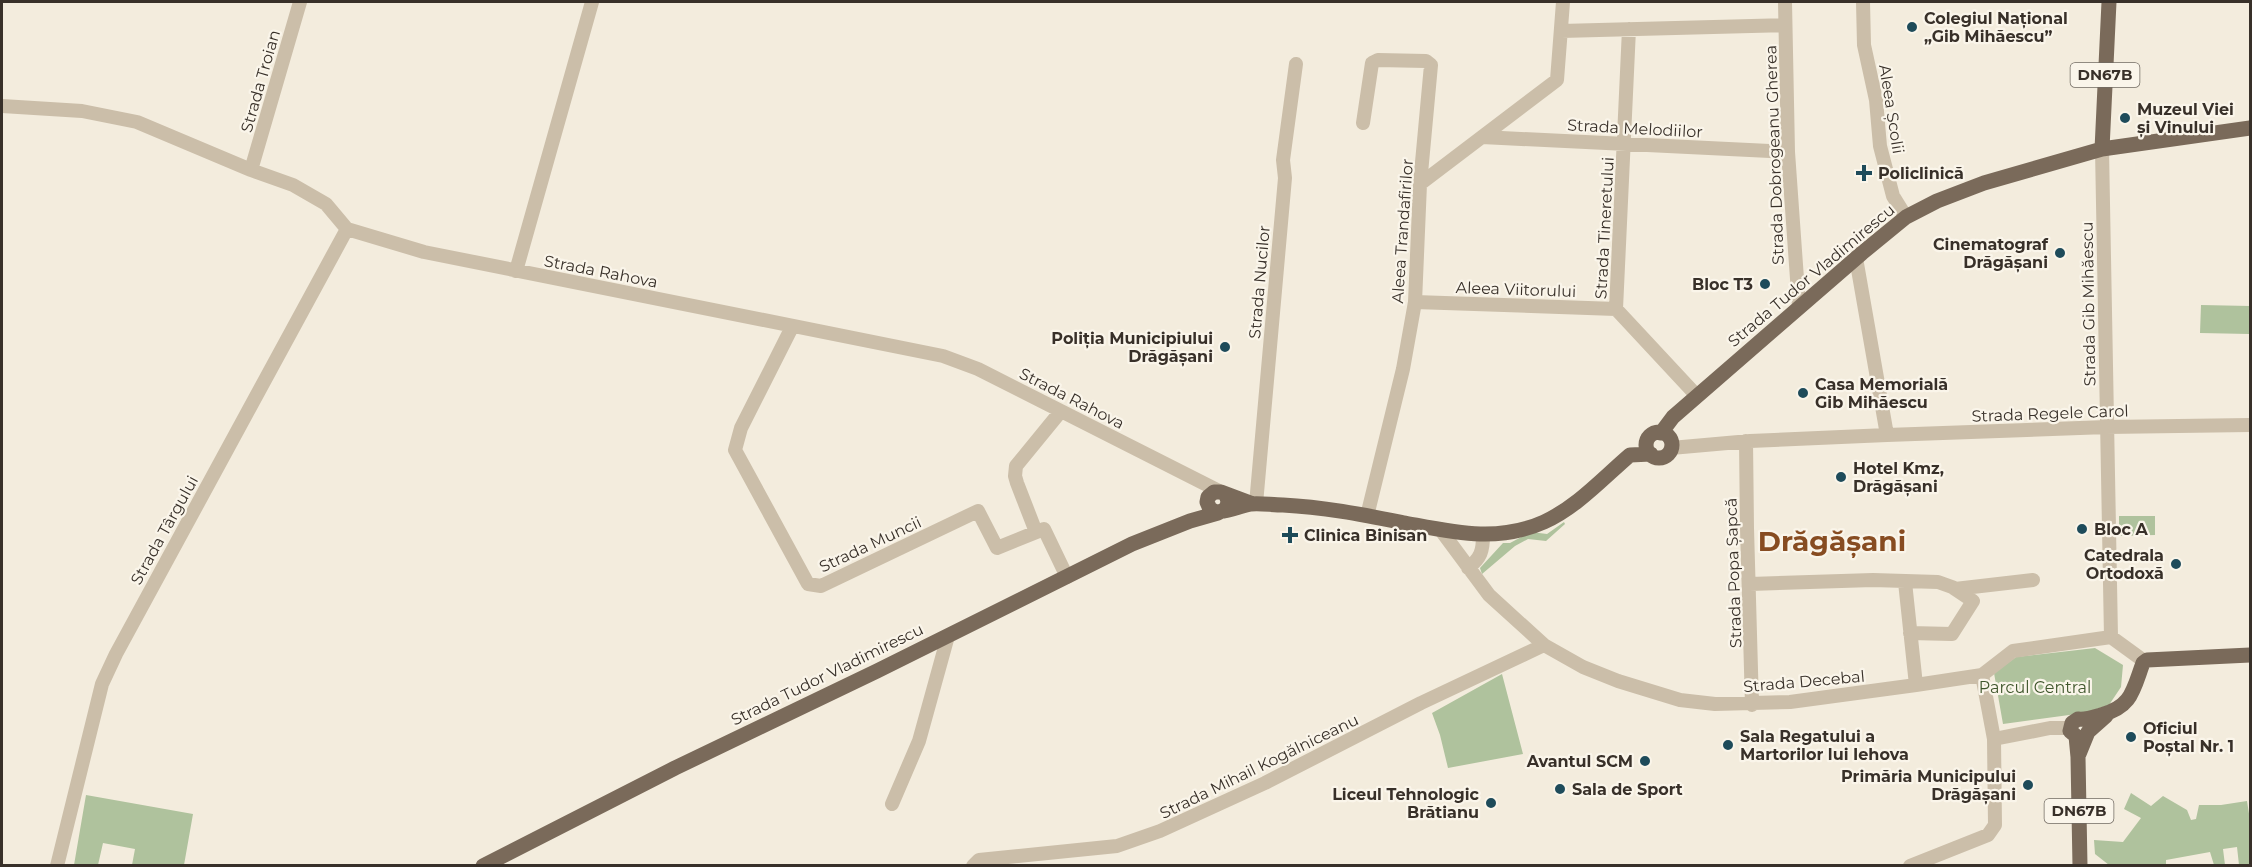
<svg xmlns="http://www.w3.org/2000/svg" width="2252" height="867" font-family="Montserrat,sans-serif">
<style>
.green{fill:#afc29d}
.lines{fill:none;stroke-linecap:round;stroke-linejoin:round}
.minor{stroke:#cbbea9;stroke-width:14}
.major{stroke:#7a6a5a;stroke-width:15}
.poi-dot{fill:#1e4b5a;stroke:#faf5ea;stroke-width:2}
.labels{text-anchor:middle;stroke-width:4.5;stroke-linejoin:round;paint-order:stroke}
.shield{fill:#faf5ea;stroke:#726b63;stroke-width:1.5}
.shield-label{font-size:15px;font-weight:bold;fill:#383029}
.poi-label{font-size:16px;font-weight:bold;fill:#383029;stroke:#faf5ea;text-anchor:start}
.street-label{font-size:16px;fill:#383029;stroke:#faf5ea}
.park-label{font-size:16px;fill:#3f562c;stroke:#faf5ea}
.town-label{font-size:28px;font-weight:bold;fill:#874c21;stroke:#faf5ea}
</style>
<rect width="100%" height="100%" fill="#f3ecdd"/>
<path class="green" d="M2201 305 2250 306 2249 334 2200 333Z
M2119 516H2155V535L2119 536Z
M1564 522 1565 524 1546 541 1528 539 1515 546 1482 574 1480 568 1503 543H1510L1531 532 1547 534Z
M2095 648 2123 665 2121 687 2109 705 2084 713 2003 724 1994 673 2016 657Z
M1502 674 1523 754 1448 768 1440 735 1432 713Z
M2131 793 2151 806 2163 796 2187 810 2191 820 2196 819 2199 805H2221L2247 801 2250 820V865H2239L2237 847 2223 849 2225 865H2214L2210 852 2166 860V865H2109L2095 854 2094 840 2123 842 2141 818 2124 809Z
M86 795 193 814 184 865H132L135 849 103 843 98 865H74Z"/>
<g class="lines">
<path class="minor" d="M1785 2 1788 152 1799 307
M1863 2 1864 45 1876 100 1880 146 1893 196 1906 217
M1629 29 1616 309 1697 396
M1561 31 1785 25
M2 106 82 111 137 122 251 170 293 185 326 204 347 229 424 252 943 356 978 369 1221 492
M1363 123 1372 63 1378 60 1426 61 1431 65 1420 184 1415 302 1403 369 1367 516
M1482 137 1788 152
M2102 149 2111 637
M251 170 300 2
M1420 184 1557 80 1563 2
M1856 258 1887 435
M516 271 592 2
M1415 302 1616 309
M792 327 741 428 735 450 808 584 821 586 978 511 997 548 1044 529 1067 577
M1746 441 1747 528 1752 705
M1671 448 1750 441 1887 435 2107 427 2250 425
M1256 504 1285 178 1283 160 1296 64
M1440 529 1489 595 1544 645 1583 667 1618 681 1680 700 1715 704 1790 702 1916 685 1982 675 2013 651 2111 637
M1036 532 1017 483 1015 476 1016 466 1061 411
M1468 568C1481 558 1483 551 1483 535
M1905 582 1916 685
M1750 584 1873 580 1938 582 1952 587 1973 601 1952 634 1910 633
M1955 589 2033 580
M2111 637 2144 661
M1994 739 2050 728H2070
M892 804 919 741 948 636
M57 866 102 684 116 654 347 229
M973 866 979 860 1117 846 1160 831 1265 783 1421 703 1544 645
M1910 866 1988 835 1995 825 1994 739 1982 675"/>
<path class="major" d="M2102 149 2109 2
M1646 445a13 13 0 1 1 26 0a13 13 0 1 1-26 0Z
M1661 433 1673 417 1862 253 1906 217 1937 201 1984 183 2102 149 2250 128
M1225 494 1228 500 1227 508 1218 513 1210 509 1207 502 1208 497 1214 492H1221L1253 504
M1224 511C1233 509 1242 506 1251 504 1261 503 1272 505 1283 505 1324 507 1364 515 1405 523 1453 532 1497 543 1544 522 1577 507 1603 478 1630 455L1651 454
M2079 754 2088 732 2106 716
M483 866 675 768 877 671 1132 544 1190 521 1218 513
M2080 866 2078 757 2076 736 2070 731 2072 723 2078 719C2086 720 2094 717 2101 715 2132 707 2133 690 2143 663L2147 660 2250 655"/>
</g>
<g class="poi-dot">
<circle cx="1912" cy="27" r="6"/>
<circle cx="2125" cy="118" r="6"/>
<path d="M1861 164h6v6h6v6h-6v6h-6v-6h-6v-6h6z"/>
<circle cx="2060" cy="253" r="6"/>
<circle cx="1765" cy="284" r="6"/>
<circle cx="1225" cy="347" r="6"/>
<circle cx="1803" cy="393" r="6"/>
<circle cx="1841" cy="477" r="6"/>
<circle cx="2082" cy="529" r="6"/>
<path d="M1287 526h6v6h6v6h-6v6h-6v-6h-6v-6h6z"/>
<circle cx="2176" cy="564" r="6"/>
<circle cx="2131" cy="737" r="6"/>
<circle cx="1728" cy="745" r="6"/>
<circle cx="1645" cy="761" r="6"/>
<circle cx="2028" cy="785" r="6"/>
<circle cx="1560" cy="789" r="6"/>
<circle cx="1491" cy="803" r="6"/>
</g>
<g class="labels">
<g class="shield">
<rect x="2070.5" y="63" width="69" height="24" rx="4.5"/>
<rect x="2044.5" y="799" width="69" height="24" rx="4.5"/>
</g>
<g class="shield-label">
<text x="2105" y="80">DN67B</text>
<text x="2079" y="816">DN67B</text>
</g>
<g class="poi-label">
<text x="1924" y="24">Colegiul Național<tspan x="1924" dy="18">„Gib Mihăescu”</tspan></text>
<text x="2137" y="115">Muzeul Viei<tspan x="2137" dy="18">și Vinului</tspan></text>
<text x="1878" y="179">Policlinică</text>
<text x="2048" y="250" text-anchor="end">Cinematograf<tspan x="2048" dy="18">Drăgășani</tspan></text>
<text x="1753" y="290" text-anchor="end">Bloc T3</text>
<text x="1213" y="344" text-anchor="end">Poliția Municipiului<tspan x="1213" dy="18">Drăgășani</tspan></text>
<text x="1815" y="390">Casa Memorială<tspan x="1815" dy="18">Gib Mihăescu</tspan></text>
<text x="1853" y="474">Hotel Kmz,<tspan x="1853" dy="18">Drăgășani</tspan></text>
<text x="2094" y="535">Bloc A</text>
<text x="1304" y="541">Clinica Binisan</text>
<text x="2164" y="561" text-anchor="end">Catedrala<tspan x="2164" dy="18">Ortodoxă</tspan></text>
<text x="2143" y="734">Oficiul<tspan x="2143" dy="18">Poștal Nr. 1</tspan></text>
<text x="1740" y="742">Sala Regatului a<tspan x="1740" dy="18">Martorilor lui Iehova</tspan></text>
<text x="1633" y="767" text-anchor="end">Avantul SCM</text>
<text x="2016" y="782" text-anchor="end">Primăria Municipului<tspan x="2016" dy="18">Drăgășani</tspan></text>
<text x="1572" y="795">Sala de Sport</text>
<text x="1479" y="800" text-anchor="end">Liceul Tehnologic<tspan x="1479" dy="18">Brătianu</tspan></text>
</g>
<g class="street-label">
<text transform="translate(260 81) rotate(-74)" y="6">Strada Troian</text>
<text transform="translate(1892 109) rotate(81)" y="6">Aleea Școlii</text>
<text transform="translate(1635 128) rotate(3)" y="6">Strada Melodiilor</text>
<text transform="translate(1774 155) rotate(-92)" y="6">Strada Dobrogeanu Gherea</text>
<text transform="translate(1604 228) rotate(-87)" y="6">Strada Tineretului</text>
<text transform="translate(1402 231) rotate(-86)" y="6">Aleea Trandafirilor</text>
<text transform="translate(601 271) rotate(11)" y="6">Strada Rahova</text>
<text transform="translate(1811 275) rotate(-40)" y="6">Strada Tudor Vladimirescu</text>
<text transform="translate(1259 282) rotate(-85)" y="6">Strada Nucilor</text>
<text transform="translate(1516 289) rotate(2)" y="6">Aleea Viitorului</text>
<text transform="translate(2088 304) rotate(-91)" y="6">Strada Gib Mihăescu</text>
<text transform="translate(1072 398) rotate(27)" y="6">Strada Rahova</text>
<text transform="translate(2050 413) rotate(-2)" y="6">Strada Regele Carol</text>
<text transform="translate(164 530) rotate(-61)" y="6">Strada Târgului</text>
<text transform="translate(870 544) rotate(-25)" y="6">Strada Muncii</text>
<text transform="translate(1733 573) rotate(-92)" y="6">Strada Popa Șapcă</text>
<text transform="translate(827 674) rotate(-26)" y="6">Strada Tudor Vladimirescu</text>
<text transform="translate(1804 681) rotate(-5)" y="6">Strada Decebal</text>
<text transform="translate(1259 766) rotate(-26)" y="6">Strada Mihail Kogălniceanu</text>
</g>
<g class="park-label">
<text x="2035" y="693">Parcul Central</text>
</g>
<g class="town-label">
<text x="1832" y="551">Drăgășani</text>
</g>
</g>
<rect width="2252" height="867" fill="none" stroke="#383029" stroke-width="6"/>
</svg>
